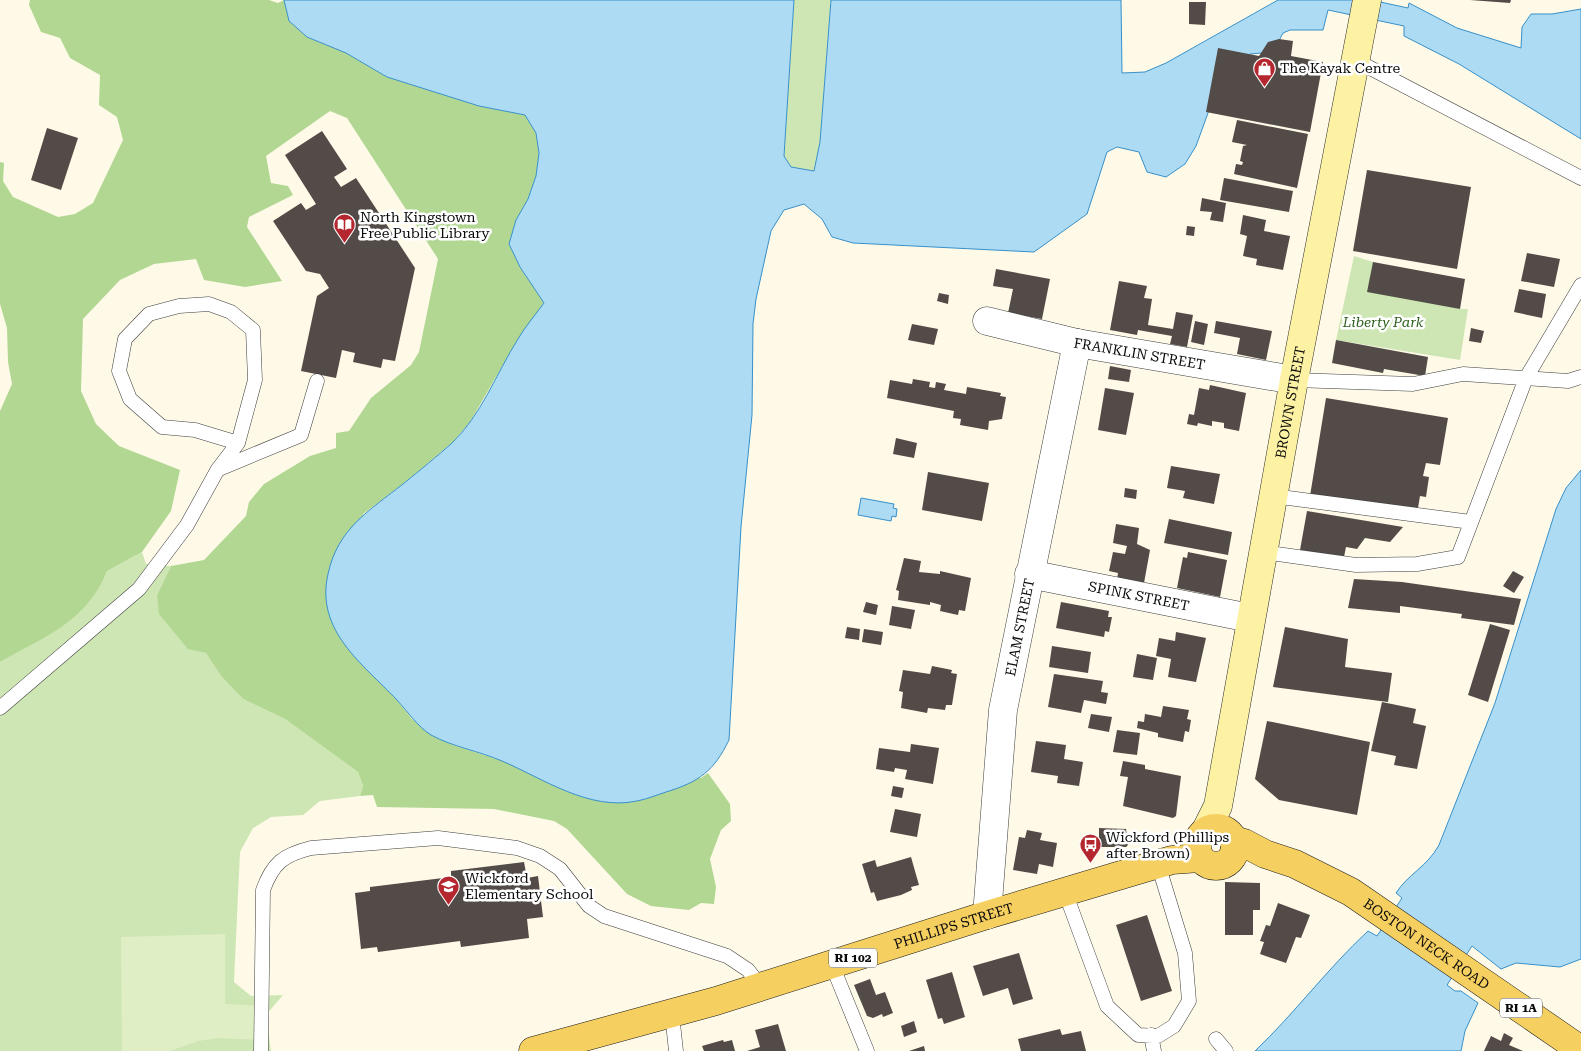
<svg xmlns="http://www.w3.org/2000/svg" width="1581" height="1051" font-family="'Roboto Serif',serif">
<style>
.green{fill:#cee6b3}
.forest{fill:#b2d793}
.pitch{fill:#e0eec5}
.water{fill:#aedbf4;stroke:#3790c9}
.building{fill:#524b47}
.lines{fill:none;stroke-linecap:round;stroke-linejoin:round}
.service-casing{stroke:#3d3d3d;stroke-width:15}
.minor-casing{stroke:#3d3d3d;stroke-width:29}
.secondary-casing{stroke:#2c2c2c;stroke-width:29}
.primary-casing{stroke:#1b1b1b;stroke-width:29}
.service{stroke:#fff;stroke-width:14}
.minor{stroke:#fff;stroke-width:28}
.secondary{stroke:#fdf2a4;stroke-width:28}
.primary{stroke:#f5cf60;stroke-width:28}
.labels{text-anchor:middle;stroke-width:5;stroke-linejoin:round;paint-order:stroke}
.shield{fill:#fff;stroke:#545454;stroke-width:1}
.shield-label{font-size:12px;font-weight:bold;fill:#0a0a0a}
.poi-label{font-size:14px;fill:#0a0a0a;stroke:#fff;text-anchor:start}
.park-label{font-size:14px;font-style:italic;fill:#2c5e1d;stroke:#fff}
.street-label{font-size:14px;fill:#0a0a0a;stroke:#fff}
</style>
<rect width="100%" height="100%" fill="#fefae7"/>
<path class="green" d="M794 0H831L820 142 814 172 791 167 784 156Z
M1354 256 1373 262 1459 309H1468L1460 360 1336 340Z
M142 552 146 564 171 566 157 595 188 648 206 653 221 676 243 699 285 719 358 772 363 786 360 796 320 801 303 815 271 817 253 828 240 852 234 982 251 996 283 995 266 1015 271 1051H0V662C43 637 88 621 107 571Z"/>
<path class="forest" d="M30 0H269L278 3 284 0 289 21 307 37 346 53 387 77 479 106 525 115 536 133 539 153 536 176 528 199 516 220 509 244 520 267 544 303 518 339 470 422 453 442 403 484 363 514 397 700 412 719 430 734 453 745 500 760 701 778 708 773 730 804 731 821 721 830 710 859 716 887 714 904 701 903 689 910 651 906 627 894 567 829 554 821 494 809 377 807 373 795 360 796 363 786 358 772 285 719 243 699 221 676 206 653 188 649 159 614 157 595 171 566 204 560 246 516 249 502 264 484 310 456 336 448V433L349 431 371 398 411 365 419 352 438 259 347 118 330 111 266 156 271 183 288 186 293 195 249 217 247 227 282 281 245 287 204 280 196 259 154 264 120 280 83 319 81 391 96 424 119 446 180 470 171 511 142 552 107 571C88 621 44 637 0 662V411L12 384 8 362 7 328 0 304V162L4 163 3 181 13 197 58 217 75 214 93 203 123 140 117 117 99 105 100 75 70 58 60 38 41 32 29 5Z"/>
<path class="pitch" d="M225 934V1004L260 1006 261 1040 219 1038 198 1041 170 1051H122L121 937Z"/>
<path class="water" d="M284 0H794L784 156 791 167 814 171 820 142 831 0H1121L1122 73 1145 72 1166 63 1278 0H1371L1408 8 1409 3 1457 28 1521 48 1522 27 1531 14H1552L1581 9V139L1459 64 1404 36V26L1328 10 1323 30H1290L1283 33 1273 52 1250 54 1212 102 1196 146 1185 164 1166 177 1147 172 1139 152 1117 147 1107 152 1087 214 1034 252 853 243 832 237 822 219 804 204 784 210 771 231 756 299 753 324 752 415 741 527 729 740C714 771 699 782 666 792 657 795 647 799 637 801 589 811 544 779 502 761 479 751 453 747 431 735 417 726 408 712 397 700 363 664 315 631 328 574 338 528 369 511 403 484 419 471 435 458 451 444 481 416 496 374 518 339 525 327 535 315 544 303L520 267 509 244 516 220 528 199 536 176 539 153 536 133 525 115 479 106 387 77 346 53 307 37 289 21Z
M1581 470V959L1560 967 1516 963 1501 969 1472 946 1447 985 1455 991H1461L1478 1003 1465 1031 1461 1051H1255C1295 1013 1327 969 1368 931L1377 936 1402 898 1396 893C1408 874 1427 867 1439 845L1495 703 1556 509 1566 488Z
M861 498 894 504 893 508 897 509 896 517 892 516 891 521 858 515Z"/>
<path class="building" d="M1470 0H1511L1510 3Z
M1189 2H1206L1205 25 1189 24Z
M1279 39 1293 41 1291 56 1323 62 1310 132 1206 112 1218 48 1259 56 1268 42Z
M1237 120 1308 134 1297 188 1234 174 1236 164 1242 165 1243 162 1240 161 1243 146 1247 145 1232 142Z
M47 128 78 138 61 190 31 180Z
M322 131 347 169 334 177 341 187 356 178 415 268 395 361 383 359 381 368 353 362 355 353 342 350 336 378 301 371 317 296 329 288 320 274 306 271 273 221 301 203 306 210 316 204 285 155Z
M1367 170 1471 187 1457 269 1353 251Z
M1224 178 1293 191 1289 212 1220 200Z
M1202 198 1226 203 1223 222 1210 220 1212 212 1200 211Z
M1243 215 1266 220 1264 231 1290 236 1283 270 1256 265 1257 259 1243 256 1247 236 1240 234Z
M1187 226 1195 227 1194 236 1186 235Z
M1527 253 1560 259 1554 287 1521 281Z
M1373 262 1465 279 1460 309 1367 292Z
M996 269 1050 279 1042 319 1008 313 1013 289 993 286Z
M1119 281 1147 286 1144 298 1152 299 1148 325 1173 329 1176 312 1193 315 1187 347 1170 344 1172 336 1138 330 1137 335 1110 330Z
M1519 289 1546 294 1542 318 1514 312Z
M939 293 949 295 948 304 937 301Z
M1195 321 1208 324 1204 345 1191 342Z
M1216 321 1272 331 1266 360 1237 354 1240 338 1214 333Z
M912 324 938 329 934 345 908 340Z
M1471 328 1484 331 1481 343 1469 341Z
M1336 340 1428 357 1425 376 1384 369 1383 373 1332 363Z
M1110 366 1131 370 1129 382 1108 379Z
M913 379 930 382 929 387 935 388 936 382 946 384 944 390 966 394 967 387 1001 393 1000 396 1006 397 1002 419 989 421 988 430 960 425 961 419 953 418 954 411 887 398 890 380 912 384Z
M1210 385 1246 393 1239 431 1224 428V423L1212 421V426L1198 423 1197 426 1187 424 1189 414 1194 415 1199 388 1209 390Z
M1105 388 1134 393 1126 435 1098 430Z
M1326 398 1448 418 1440 465 1426 463 1423 476 1429 477 1426 497 1420 496 1417 514 1310 496Z
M896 438 917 443 914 458 893 454Z
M1171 466 1220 474 1214 504 1183 498 1185 491 1167 488Z
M928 472 989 483 982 521 922 510Z
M1125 488 1137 490 1136 499 1124 497Z
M1307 511 1403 527 1390 542 1365 538 1357 549 1346 547 1344 557 1300 550Z
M1169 519 1232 532 1228 555 1164 543Z
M1116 524 1139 528 1137 544 1150 550 1144 583 1117 579 1118 573 1109 571 1113 552 1125 554 1127 546 1113 543Z
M1188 552 1227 560 1220 597 1177 588 1183 557 1187 558Z
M904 558 921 561 919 572 940 574V571L971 578 965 611 959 610 958 615 940 611 941 605 930 602V605L898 600 899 591 896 590Z
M1513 571 1524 577 1514 593 1503 586Z
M1354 579 1402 582 1521 599 1514 625 1461 618 1462 614 1400 606V613L1348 608Z
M866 602 878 605 876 615 863 612Z
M1061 602 1109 611 1108 617H1112L1109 632 1105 631 1104 637 1056 628Z
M892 606 915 610 911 629 889 625Z
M1490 624 1510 630 1488 702 1468 695Z
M847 627 860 629 859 640 845 638Z
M1285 627 1348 639 1345 667 1392 673 1388 702 1273 687Z
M864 629 883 632 881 645 862 642Z
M1176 632 1206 638 1196 682 1168 677 1171 659 1156 656 1159 638 1175 641Z
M1052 646 1091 652 1088 673 1049 667Z
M1137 654 1157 658 1153 680 1133 677Z
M932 666 952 670 951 673 957 674 952 705H946L945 710 928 708 927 713 901 708 903 692 899 691 903 670 930 674Z
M1054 674 1103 681 1101 692 1108 693 1106 704 1084 700 1081 713 1048 707Z
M1382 702 1416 709 1413 723 1426 726 1417 769 1394 765 1396 756 1371 751Z
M1163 706 1189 710 1187 719 1191 720 1189 732 1185 731 1183 742 1158 737V733L1137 728 1138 721 1144 722 1145 714 1161 717Z
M1091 714 1112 717 1109 732 1088 728Z
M1267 721 1370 742 1357 815 1279 800 1255 779Z
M1117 730 1140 733 1137 755 1113 752Z
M1036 741 1066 745 1064 759 1083 762 1079 786 1057 783 1058 776 1031 772Z
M911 744 939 748 933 784 905 779 907 770 895 768 894 772 876 769 879 748 910 752Z
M1123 761 1145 765V769L1181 776 1176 816 1173 818 1123 806 1128 777 1120 776Z
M893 786 904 788 902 798 891 796Z
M895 809 921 814 917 837 890 832Z
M1099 828 1126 829 1128 845 1126 847H1099Z
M1027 830 1042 833 1040 840 1057 843 1053 867 1039 864 1037 874 1013 870 1019 837 1025 838Z
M911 857 919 885 911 887 912 890 901 895 877 901 874 892 871 893 862 864 875 860 877 867Z
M524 862 527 878 538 876 543 917 527 919 529 938 461 947 460 941 378 952 377 947 361 949 355 893 370 891V887L451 877V871Z
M1225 882 1260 883V910H1253V935H1225Z
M1278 903 1310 915 1301 938 1296 937 1286 963 1260 954 1264 942 1260 941 1266 925 1270 926Z
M1147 915 1172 991 1141 1001 1116 925Z
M1019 953 1033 999 1013 1005 1008 988 983 996 973 966Z
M952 972 965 1017 944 1024 942 1018 938 1019 926 980Z
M870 979 876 995 885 992 893 1013 883 1017 882 1014 873 1018 867 1016 854 985Z
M914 1021 917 1032 904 1037 901 1026Z
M778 1024 786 1051H747L760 1047 755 1030Z
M1060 1029 1062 1035 1081 1031 1086 1051H1021L1018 1039Z
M1504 1033 1513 1038 1509 1045 1523 1051H1484L1491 1036 1501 1041Z
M723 1040 724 1042 732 1040 735 1051H704L702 1046Z
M924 1046 925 1051H909Z"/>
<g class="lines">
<defs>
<path id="service" d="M1355 60 1581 178
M1294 380 1413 384 1463 374 1568 381 1581 377
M219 469 301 435 317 381
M1273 496 1471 522
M1263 552 1356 565 1417 564 1458 557 1526 378 1581 285
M0 708 139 589 187 525 218 469 238 443 255 380 253 330 231 312 209 304 179 306 149 314 125 339 119 371 130 399 162 427 195 430 238 443
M1065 892 1107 1006 1138 1035 1158 1036 1174 1026 1189 1001 1185 953 1158 864
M832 965 867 1051
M672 1014 676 1051
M1151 1035 1154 1051
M1216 1039 1226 1051
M261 1051 263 890C273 863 283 855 311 848L438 838 517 848 540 856 560 869 589 906 604 916 727 956 748 970 761 987"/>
<g id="minor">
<path id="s1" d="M987 321 1077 343 1294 380"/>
<path id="s2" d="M1029 574 1250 618"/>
<path id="s3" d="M987 915 1003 710 1077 343"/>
</g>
<g id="secondary">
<path id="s4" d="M1205 832 1218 806 1294 380 1367 0"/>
</g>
<g id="primary">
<circle cx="1216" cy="847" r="19"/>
<path id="s5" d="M1233 840 1244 843 1265 854 1295 864 1351 892 1581 1050"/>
<path id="s6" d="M533 1051 716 1001 987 915 1158 864 1172 860 1200 858"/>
</g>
</defs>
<use href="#service" class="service-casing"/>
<use href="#minor" class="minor-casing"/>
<use href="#secondary" class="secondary-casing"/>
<use href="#primary" class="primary-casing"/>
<use href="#service" class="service"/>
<use href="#minor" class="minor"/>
<use href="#secondary" class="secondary"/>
<use href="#primary" class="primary"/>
</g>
<defs>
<symbol id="shop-pin" viewBox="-11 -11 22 30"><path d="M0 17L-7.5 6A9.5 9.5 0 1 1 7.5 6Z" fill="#b5272f" stroke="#fff"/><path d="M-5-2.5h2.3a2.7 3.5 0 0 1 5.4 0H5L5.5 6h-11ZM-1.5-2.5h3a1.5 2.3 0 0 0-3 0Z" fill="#fff"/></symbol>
<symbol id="library-pin" viewBox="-11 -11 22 30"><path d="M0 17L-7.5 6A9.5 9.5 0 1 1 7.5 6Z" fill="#b5272f" stroke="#fff"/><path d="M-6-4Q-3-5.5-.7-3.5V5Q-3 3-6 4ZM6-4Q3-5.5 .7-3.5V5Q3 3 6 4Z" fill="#fff"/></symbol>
<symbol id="bus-pin" viewBox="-11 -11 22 30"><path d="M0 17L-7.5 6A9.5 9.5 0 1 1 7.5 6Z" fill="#b5272f" stroke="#fff"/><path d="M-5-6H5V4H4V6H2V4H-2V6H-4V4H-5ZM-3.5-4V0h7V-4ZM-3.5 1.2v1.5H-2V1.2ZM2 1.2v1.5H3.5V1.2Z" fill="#fff"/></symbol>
<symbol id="school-pin" viewBox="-11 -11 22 30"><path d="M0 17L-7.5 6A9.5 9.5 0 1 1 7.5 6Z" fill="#b5272f" stroke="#fff"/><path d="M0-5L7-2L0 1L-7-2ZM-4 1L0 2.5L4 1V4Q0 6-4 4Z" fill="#fff"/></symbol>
</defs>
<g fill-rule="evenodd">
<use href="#shop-pin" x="1252" y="56" width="25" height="34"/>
<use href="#library-pin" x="332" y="212" width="25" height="34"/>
<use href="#bus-pin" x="1078" y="832" width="25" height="34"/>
<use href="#school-pin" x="436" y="874" width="25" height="34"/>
</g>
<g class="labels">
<g class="shield">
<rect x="829" y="948.5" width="48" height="19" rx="4"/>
<rect x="1500" y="998.5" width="42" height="19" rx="4"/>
</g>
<g class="shield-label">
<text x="853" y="962">RI 102</text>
<text x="1521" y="1012">RI 1A</text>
</g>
<g class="poi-label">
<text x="1280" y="73">The Kayak Centre</text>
<text x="360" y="222">North Kingstown<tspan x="360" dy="16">Free Public Library</tspan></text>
<text x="1106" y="842">Wickford (Phillips<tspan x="1106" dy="16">after Brown)</tspan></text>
<text x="465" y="883">Wickford<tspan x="465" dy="16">Elementary School</tspan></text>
</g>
<g class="park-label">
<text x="1383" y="327">Liberty Park</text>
</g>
<g class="street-label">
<text dy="5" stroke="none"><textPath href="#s1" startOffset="156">FRANKLIN STREET</textPath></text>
<text dy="5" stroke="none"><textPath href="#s4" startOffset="439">BROWN STREET</textPath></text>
<text dy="5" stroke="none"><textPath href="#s2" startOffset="112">SPINK STREET</textPath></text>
<text dy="5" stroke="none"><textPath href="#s3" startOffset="290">ELAM STREET</textPath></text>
<text dy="5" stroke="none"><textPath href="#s6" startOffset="439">PHILLIPS STREET</textPath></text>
<text dy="5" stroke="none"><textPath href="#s5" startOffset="221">BOSTON NECK ROAD</textPath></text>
</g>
</g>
</svg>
